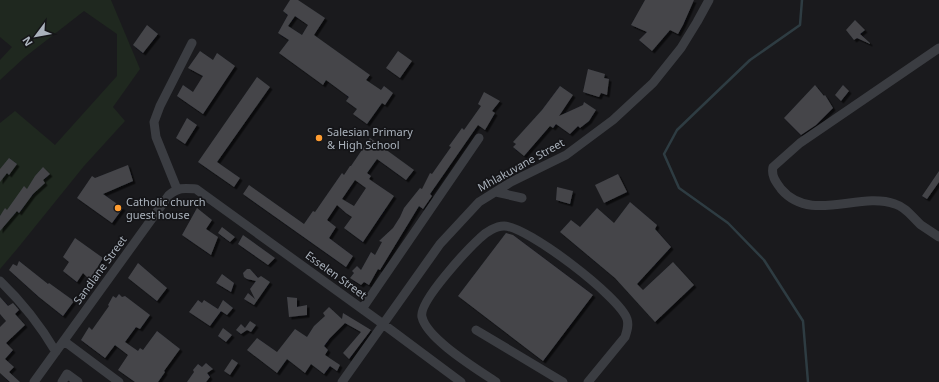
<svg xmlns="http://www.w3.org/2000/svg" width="939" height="382" font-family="'Noto Sans',sans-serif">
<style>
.green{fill:#1f281f}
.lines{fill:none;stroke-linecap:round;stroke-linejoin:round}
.stream{stroke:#2e3c42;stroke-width:2.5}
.building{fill:#44454a;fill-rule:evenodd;filter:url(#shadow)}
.minor{stroke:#3b3d42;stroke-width:9}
.poi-dot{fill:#ff9c30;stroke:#151518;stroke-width:1.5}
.labels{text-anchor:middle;stroke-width:3.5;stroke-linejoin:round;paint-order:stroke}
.poi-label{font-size:11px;fill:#abb3bd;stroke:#151518;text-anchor:start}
.street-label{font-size:11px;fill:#abb3bd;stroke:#151518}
</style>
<defs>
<filter id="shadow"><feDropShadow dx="2.5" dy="2.5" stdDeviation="0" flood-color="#0009"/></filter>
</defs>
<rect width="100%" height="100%" fill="#1a1a1d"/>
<path class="green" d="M0 0H111L140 69 113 107 125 121 84 166 17 249 0 269V123L15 111 55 145 117 76V34L84 11 25 57 0 80V60L12 47 0 37Z"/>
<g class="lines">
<path class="stream" d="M802 0 800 25 750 60 677 130 664 154 679 188 728 223 764 260 803 321 808 382"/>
</g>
<path class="building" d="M290 0H298L325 18 314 35 370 75 366 80 381 90 384 86 393 93 385 105 382 103 367 124 353 114 357 109 346 101 349 97 326 80 323 85 279 53 289 40 278 33 288 15 283 11ZM295 16 308 25 302 35 288 26Z
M645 0H694L683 25 678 34 670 30 652 51 639 40 647 32 631 25Z
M855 20 865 30 860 34 870 43V44L857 38 854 40 846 30Z
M147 25 158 34 143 53 133 45Z
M200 51 213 60 217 53 235 66 203 114 177 96 183 85 193 92 203 76 188 68Z
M398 51 412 61 400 78 386 68Z
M588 69 605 74 604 78 609 79 607 95 601 93 599 97 583 92Z
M257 77 270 87 217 162 240 178 234 187 198 162Z
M815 85 824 96 825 95 833 108 816 125 801 135 784 118Z
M843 85 849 91 841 101 835 95Z
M560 86 573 95 559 116 583 105 584 102 596 110 589 121 580 128 578 126 570 134 556 124 553 128 550 126 524 156 513 147 516 144 513 142 542 110Z
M484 92 500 101 492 111 495 113 485 130 478 125 430 194 432 196 423 209 419 206 380 270 378 269 369 285 364 282 361 285 350 278 354 273 352 271 357 266 361 270 371 252 375 255 382 242 379 241 393 228 400 217 404 208 420 188 422 189 430 173 432 174 451 147 449 146 462 128 464 130 481 106 478 104Z
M187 118 197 125 185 144 176 138Z
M370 138 414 170 406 180 377 159 367 173 371 176 369 179 394 196 363 242 344 228 352 217 346 213 337 205 327 220 336 227 329 238 353 256 346 267 243 194 249 185 304 224 313 211 315 212 342 173 344 175 350 166H351ZM355 180 366 188 354 206 342 199Z
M9 158 17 164 9 175 7 173 0 182V169Z
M128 165 133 181 103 194 123 208 112 223 77 198 92 176 95 178Z
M43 167 50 174 43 180 45 183 33 194 19 213 17 211 0 231V216L5 208 7 210 24 186 27 189 35 176Z
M939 171V182L927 199 922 196Z
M618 174 627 192 604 203 595 185Z
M557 187 573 191 570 204 556 200Z
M630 202 657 225 655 229 671 247 637 284 643 290 673 262 694 285 655 322 615 278 560 232 571 220 580 227 597 208 614 223Z
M197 208 212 220 206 229 218 237 211 255 182 235Z
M222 227 235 237 230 242 218 233Z
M506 233 513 235 593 295 543 361 458 296Z
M243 235 275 258 268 265 238 244Z
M75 238 103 258 90 280 83 273 77 282 63 271 69 262 63 257Z
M19 261 48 284 49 283 74 301 63 316 39 297 9 270 13 264 17 266Z
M138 263 167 288 157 301 128 278Z
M247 269H250L258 278 261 276 270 282 254 305 244 299 248 293 255 299 250 289 256 281 247 279 244 277 243 273Z
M222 274 234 283 231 292 216 283Z
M119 294 122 297 125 296 150 315 140 329 136 327 125 342 138 351 140 348 143 350 157 331 180 349 164 371 165 372 158 382H135L118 370 128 355 115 345 105 358 81 340 89 327 92 330 109 306 108 305 113 296 116 298Z
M0 297 8 306 13 303 19 310 15 314 25 325 6 343 13 350 5 359 14 367 9 372 20 382H10L0 373V327L6 321 0 314Z
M287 297 297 298V307L307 305V315L289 317Z
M198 300 202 303 204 300 221 311 210 326 189 312Z
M223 300 233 308 227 315 218 309Z
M329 307 342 319 343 313 371 330 349 359 343 353 361 332 345 323 330 338 324 346 328 350 325 355 340 365 337 371 330 366 324 374 311 364 305 373 287 359 277 373 247 350 257 338 277 352 295 329 307 337 314 326 325 316 323 313Z
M250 321 256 325 251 332 247 330 241 334 236 330 241 324 245 328Z
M223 328 232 335 226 342 218 336Z
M232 359 238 363 230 375 224 371Z
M206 363 213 369 207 373 210 377 206 382H187L194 372 193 370 198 364 202 367Z"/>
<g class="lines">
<path class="minor" d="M939 48 800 143 773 167C771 176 776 182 781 189 811 224 859 191 895 204 906 207 913 218 921 225 927 229 933 233 939 237
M177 189 156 137 154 122 160 106 192 43
M496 192 522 198
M0 281C22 302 40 325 56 352
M362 309 479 138
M476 330 563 382
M64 341 119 382
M34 382 169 195C179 187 184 188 196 189L383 324 461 382
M62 382 67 374 78 382
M342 382 440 244 479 202 511 182 566 155 613 120 653 83 681 48 697 22 709 0
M496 382C477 369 427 339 422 317 418 302 468 249 480 238 486 232 496 226 504 226 527 226 620 297 627 319 629 325 627 331 625 337L588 382"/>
</g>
<g class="poi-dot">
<circle cx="319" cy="138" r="4"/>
<circle cx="118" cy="208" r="4"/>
</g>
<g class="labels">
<g class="poi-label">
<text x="327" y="136">Salesian Primary<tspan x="327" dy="13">&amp; High School</tspan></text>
<text x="126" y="206">Catholic church<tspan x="126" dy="13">guest house</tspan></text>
</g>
<g class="street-label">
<text transform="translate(521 165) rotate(-29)" y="4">Mhlakuvane Street</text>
<text transform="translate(100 270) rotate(-54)" y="4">Sandlane Street</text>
<text transform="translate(336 275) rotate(36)" y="4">Esselen Street</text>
</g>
</g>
<g transform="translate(36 36) rotate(238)" stroke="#151518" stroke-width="3" paint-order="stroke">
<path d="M0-3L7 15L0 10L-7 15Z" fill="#abb3bd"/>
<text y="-6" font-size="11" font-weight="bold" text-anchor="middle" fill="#abb3bd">N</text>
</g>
</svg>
